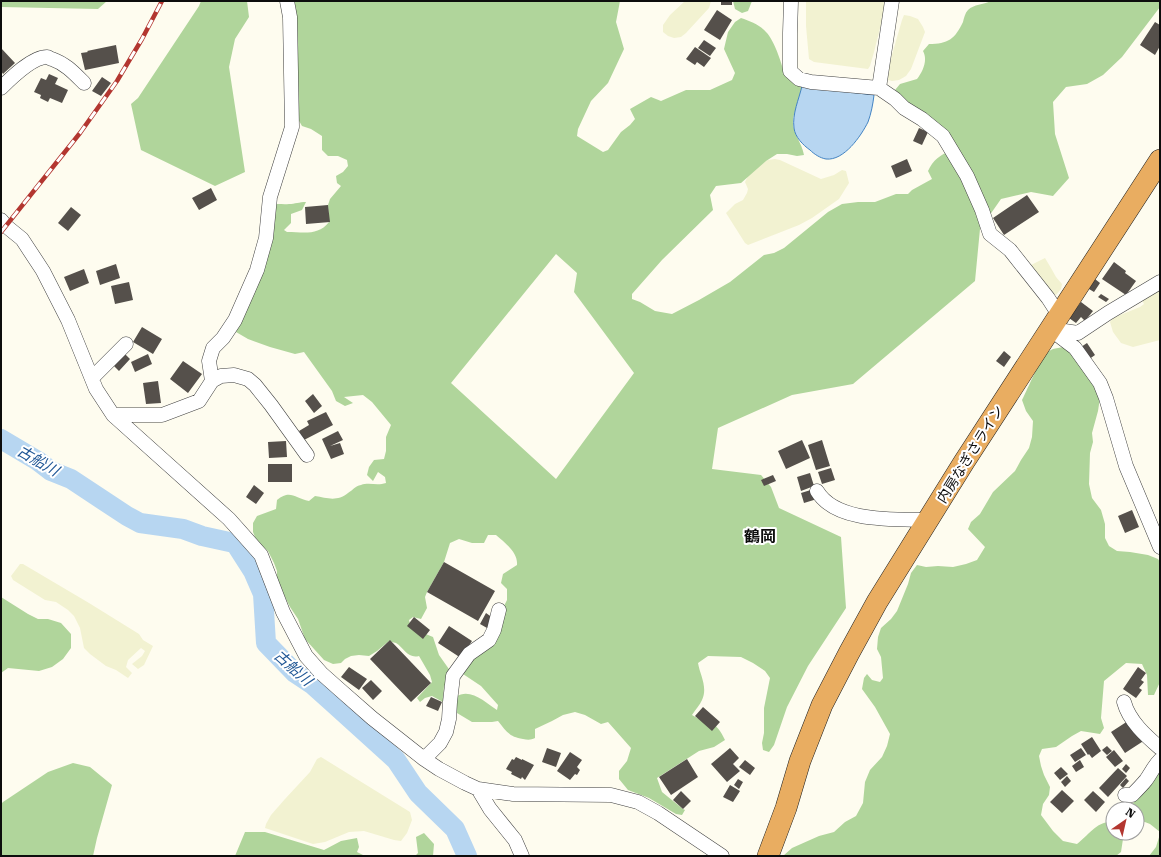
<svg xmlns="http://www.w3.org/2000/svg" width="1161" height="857" font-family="'Roboto Serif','Noto Sans JP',serif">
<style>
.farmland{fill:#f2f2d1}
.forest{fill:#b0d59b;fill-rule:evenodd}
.water{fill:#b7d6f1;stroke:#4484c3}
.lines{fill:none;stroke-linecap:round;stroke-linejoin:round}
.river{stroke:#b7d6f1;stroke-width:20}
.building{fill:#55504b}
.minor-casing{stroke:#404040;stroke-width:15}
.highway-casing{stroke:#1e1e1e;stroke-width:22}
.minor{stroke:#fff;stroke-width:14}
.highway{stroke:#e9ad61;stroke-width:21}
.rail-casing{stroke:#b33630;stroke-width:4.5}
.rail{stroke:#fff;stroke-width:3;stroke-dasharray:9;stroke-linecap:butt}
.labels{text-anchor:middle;stroke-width:4;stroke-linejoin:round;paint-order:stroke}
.street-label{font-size:14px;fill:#0d0d0d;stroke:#fff}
.water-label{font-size:15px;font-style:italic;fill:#205796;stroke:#fff}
.quarter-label{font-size:16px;font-weight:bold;fill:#0d0d0d;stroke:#fff}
</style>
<rect width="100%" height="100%" fill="#fefcef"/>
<path class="farmland" d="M685 1H711L709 8 686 33 681 37 674 38 668 36 663 32V25L670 15Z
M806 1H887L874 52 870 66 868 69 814 62 809 59 806 26Z
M904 15 910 16 918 19 923 27 925 32 911 69 906 76 899 80 892 81 885 79 902 20Z
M775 159 780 160 821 179 834 175 842 170 846 171 849 183 839 199 812 218 799 225 748 245 745 243 726 213 735 204 743 200 747 193 748 189 745 182 749 174 760 163 768 160Z
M1045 258 1051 268 1056 277 1062 284 1061 289 1056 295 1050 292 1029 266Z
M1160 287V340L1133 347 1121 343 1113 332 1110 322 1113 318 1140 307 1144 304 1142 300Z
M20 564H23L89 603 139 634 143 640 153 646 144 665 138 669 132 664 142 656 145 651 141 648 128 660 126 667 132 673 128 678 116 670 106 666 90 654 84 648 80 628 74 616 68 610 56 602 45 600 13 580 11 576Z
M321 757 410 812 412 820 407 833 401 841 394 840 364 831 349 832 325 842 313 844 265 828 266 824 271 815 285 799 310 772 317 759Z"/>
<path class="forest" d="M1 1H107L98 9 1 7Z
M201 1H247L249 17 235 39 229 67 245 172 215 186 141 150 131 104 138 98 199 6Z
M291 1H620L616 22 624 49 608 83 591 101 578 129 577 136 603 152 608 150 621 132 630 125 635 119 630 109 651 97 661 101 686 90H710L732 80 735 73 724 49 728 32 735 22 741 18C750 21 760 25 766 32 775 41 782 65 785 76L794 77 804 88C801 96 793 113 793 121 792 132 802 143 804 155L797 156 787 154H777L766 161 741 183 716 186 710 195 713 210 662 260 632 294V299L640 302 655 311 672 314 699 300 730 282 764 255 774 253 784 248 828 212 842 204 858 202H875L896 194H908L912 190 932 179 928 171C933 160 940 155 952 150L899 98 895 90 900 84 917 79C923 71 928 60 923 51L929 44C948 44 955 39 963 22 964 18 965 13 968 10 974 4 983 5 991 1H1160V7L1122 57 1103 75 1087 84 1066 87 1053 102 1055 134 1069 178 1053 196 1031 192 1001 199 980 229 975 281 853 384 792 395 718 428 712 469 761 475 771 487 779 508 841 537 846 608 808 666 787 707 774 745 769 752 763 750 762 743 764 733V708L770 678 765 671 753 663 741 657 708 656 698 663C700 675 708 687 702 700 700 705 695 710 692 715 698 719 701 719 707 721 717 724 721 732 725 740L714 747 699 751 657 778 662 792 683 809 685 810 682 815 676 814 649 798 628 790 619 779V771L627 761 631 748 608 722 601 724 585 715 575 712 563 715 552 721 535 729V738C531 740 528 740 523 739 509 737 506 731 498 721L492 722H472L457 713 455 704 456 697C470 687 486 703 497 710L498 705 481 686 460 672 501 612 507 600V589L501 583 503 574 517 565C518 552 505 543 496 535H488L484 543H472L459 539 450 543 444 562 427 592 425 597 427 608 421 619 413 617 409 620 411 628 433 637 439 655 451 672 450 680 444 686 443 702 432 696 425 698 420 702 417 698 432 682 430 675 419 656C408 659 404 648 396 643 393 642 391 642 389 641L377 651 369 656 359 655 351 656 345 659 341 663 333 664 324 660 305 639 298 619 290 607 277 581V571L274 563 268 551 257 542 253 532V523L257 516 276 509 277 500C290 489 295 498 309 501L315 496C327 498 337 502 348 493 353 490 355 486 361 485 369 482 377 486 386 483L385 477 378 472 373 481 367 475 369 467 374 460 384 459 386 451V437L391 425 372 402 363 395 344 397 353 403 345 406 336 401 332 391 304 352 295 354 270 347 248 339 236 332 243 314 271 205C277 203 283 205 289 204 295 204 299 202 306 202L302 210 291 214V223L284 230 287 232C304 232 318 236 329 222L328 205 330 199 341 186 337 183 336 176 343 172 348 166 347 160 338 156H328L322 150V136L311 129 302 126 298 119ZM556 254 577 273 574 292 634 373 556 479 451 383Z
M733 1H752L748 11 742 13 735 9Z
M1063 347 1075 353 1101 391 1098 411 1092 433 1093 442 1090 453 1089 484 1092 498 1101 510 1105 524V538L1109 546 1117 551 1130 552 1148 555 1158 559 1160 562V682L1154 695H1148L1147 675 1142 664 1126 663 1104 681 1101 718 1104 728 1100 734 1081 731 1072 736 1056 747 1042 749 1039 756 1041 766 1044 775 1050 787 1049 795 1043 804 1041 815 1053 831 1063 841 1077 844C1088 836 1098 820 1113 822V833H1122L1123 839 1121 852 1116 856H783L792 848 819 836 834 832 845 822 856 816 863 803 865 782 870 770 882 757 887 746 890 734 875 707 862 689 864 678 867 674 872 680 880 682 883 678 881 657 877 649 878 637 881 628 891 619 897 611 908 584 911 573 917 565 926 567 938 566 953 567 966 564 977 560 985 547 968 529 971 522 980 514 993 492 1015 471 1021 460 1029 448 1032 437 1033 421 1026 411 1022 400C1028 389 1042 352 1053 349 1056 348 1060 348 1063 347Z
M1 597 28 614 38 619H48L61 623 71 634V648L63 659 52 667 39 671 8 668 1 673Z
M73 763 90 767 112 785 97 838 93 856H1V804L3 802 48 772Z
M1160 770V832L1150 824 1137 819V809H1131L1130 808 1138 796Z
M245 832H265L324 850 341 841 357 838 359 847 357 852 365 856H235Z
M424 833 434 844 433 856H415L418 853 416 837Z
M1160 834V856H1149L1156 847Z"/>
<path class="water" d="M802 86 874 95C873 104 871 114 868 122 861 136 844 161 826 159 820 158 814 154 810 150 803 145 795 137 794 128 792 114 799 99 802 86Z"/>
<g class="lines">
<path class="river" d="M1 439 38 461 51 471 71 479 127 516 140 523 183 529 202 536 234 543 237 546 253 571 263 594 266 643 295 673 313 685 332 702 396 760 418 793 455 829 467 856"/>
</g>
<path class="building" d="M721 1H732V5H721Z
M717 10 732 20 720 40 704 30Z
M1155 22 1160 25V46L1155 55 1140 45Z
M704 40 716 48 710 56 698 48Z
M116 45 119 63 85 70 81 53 88 52 87 51Z
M695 47 711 58 704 67 697 62 695 65 686 59Z
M1 48 15 63 3 74 1 71Z
M49 74 58 78 55 84 68 90 62 103 50 98 48 102 40 98 41 95 34 92 41 78 46 80Z
M102 77 111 83 101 96 92 91Z
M919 128 928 132 922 145 913 141Z
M907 159 912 171 896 178 891 166Z
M211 188 217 200 199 210 192 198Z
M1027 195 1039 212 1004 235 993 218Z
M328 205 330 222 306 224 305 207Z
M71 207 81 215 68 231 58 223Z
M1114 262 1126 271 1125 273 1136 281 1126 295 1102 279Z
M116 264 120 278 100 285 96 271Z
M84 269 89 283 70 291 64 277Z
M1095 279 1100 283 1094 292 1089 289Z
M129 282 133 300 115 304 111 286Z
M1101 294 1109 299 1106 302 1098 297Z
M1081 302 1093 311 1085 321 1081 317 1076 323 1069 318Z
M142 327 162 339 153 354 133 342Z
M1087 343 1095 355 1088 360 1081 347Z
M1004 351 1011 357 1004 367 996 361Z
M125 354 130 359 119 371 114 366Z
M148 354 152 364 135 372 131 362Z
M183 361 202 374 188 393 170 379Z
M158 381 161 403 146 404 143 383Z
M313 394 322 406 314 413 305 401Z
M326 412 333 425 304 440 299 431 309 425 307 421Z
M338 431 343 440 330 446 340 443 344 454 331 459 322 439Z
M802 440 810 458 786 469 778 451Z
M822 440 830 466 816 470 808 445Z
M286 441 287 457 269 458 268 442Z
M268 464H292V482H268Z
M831 468 835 480 822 484 818 472Z
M810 473 814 486 801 491 797 477Z
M773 475 776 481 764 486 761 480Z
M254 485 264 493 256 504 246 497Z
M814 489 817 499 804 503 801 493Z
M1132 510 1139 527 1125 533 1118 516Z
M444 562 495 591 478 621 427 592Z
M486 613 493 618 487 628 480 624Z
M414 617 430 630 423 639 407 626Z
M449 626 472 641 461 658 438 643Z
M390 640 431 683 411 702 370 659Z
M349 667 367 679 359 690 341 677Z
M1138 667 1146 673 1141 680 1144 682 1139 688 1142 690 1136 698 1123 689Z
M371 680 382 691 373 700 362 688Z
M431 697 442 702 438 711 426 706Z
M703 707 720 722 712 731 695 716Z
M1131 719 1145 740 1125 753 1111 732Z
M1092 737 1101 751 1092 758 1089 754 1088 755 1081 744Z
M1107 746 1112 751 1107 755 1102 750Z
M547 748 561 753 556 767 542 762Z
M730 748 739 758 733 764 740 771 727 782 711 764Z
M1081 748 1086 755 1075 762 1070 755Z
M1114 750 1123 761 1115 767 1106 757Z
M570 752 582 760 577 767 580 770 577 775 575 774 570 780 557 771Z
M516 757 522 760V759L534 765 525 780 522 777 521 779 511 774 512 772 506 769 512 759 514 760Z
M687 759 698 777 671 795 659 777Z
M745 760 755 768 750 775 739 767Z
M1080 760 1084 767 1076 772 1072 766Z
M1126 764 1130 768 1126 773 1122 769Z
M1061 767 1068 774 1060 780 1054 773Z
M1118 768 1127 776 1108 797 1099 788Z
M1067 776 1071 781 1065 787 1061 782Z
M1126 778 1129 781 1123 788 1120 785Z
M738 779 743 782 739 789 734 785Z
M730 785 740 791 733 802 723 797Z
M1062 790 1074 801 1062 813 1050 802Z
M681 791 691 801 683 809 673 800Z
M1093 791 1105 802 1096 812 1084 800Z
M1125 801 1129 804 1126 809H1119Z"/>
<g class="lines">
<defs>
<path id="minor" d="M791 1 790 33V71L799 79 811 82 879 88 895 99 904 108 922 119 943 136 967 176 982 210 990 234 1010 250 1048 298 1059 315
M1 88C11 78 32 57 47 57 49 57 50 59 52 59 66 64 74 73 84 83
M879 88 892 1
M1 220 6 226 22 239 43 271 68 320 96 389 113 415 229 519 261 555 283 612 306 656 321 673 339 689 372 718 424 759 439 769 465 783 478 789 513 794 611 795 638 802 658 813 722 856
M1050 329 1075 348 1100 383 1106 398 1126 466 1160 547
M1051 329 1078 333 1108 313 1160 282
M92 378 126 344
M212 381 221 376 234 375 248 379 255 385 271 405 307 455
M113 415H162L199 401 212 381 209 361 213 348 223 338 235 320 257 270 266 238 270 197 292 127 290 17 287 1
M817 491C836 523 895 519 928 520
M1124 702C1129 721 1146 736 1160 748
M424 759 440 743 446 732 449 719 450 702 453 676 469 654 489 640 494 630 499 610
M478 789 490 809 515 840 522 856
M1125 795H1132C1137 790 1142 785 1146 780 1151 773 1154 766 1160 760"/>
<path id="highway" d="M768 856 786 808 800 761 822 705 849 653 877 602 964 462 1160 160"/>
</defs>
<use href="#minor" class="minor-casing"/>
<use href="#highway" class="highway-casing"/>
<use href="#minor" class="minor"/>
<use href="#highway" class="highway"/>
<defs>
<path id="rail" d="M1 232 80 133 117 81 142 39 162 1"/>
</defs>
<use href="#rail" class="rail-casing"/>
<use href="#rail" class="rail"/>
</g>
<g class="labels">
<g class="street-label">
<text transform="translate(970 454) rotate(-58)" y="5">内房なぎさライン</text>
</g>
<g class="water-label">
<text transform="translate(38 461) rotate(30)" y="5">古船川</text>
<text transform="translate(293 668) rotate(42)" y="5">古船川</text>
</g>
<g class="quarter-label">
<text x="760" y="542">鶴岡</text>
</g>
</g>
<rect width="1161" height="857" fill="none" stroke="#0d0d0d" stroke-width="4"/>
<g transform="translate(1125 821) rotate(34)"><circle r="19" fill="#ffffff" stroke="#9e9e9e"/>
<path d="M0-3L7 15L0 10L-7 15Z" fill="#b33630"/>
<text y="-6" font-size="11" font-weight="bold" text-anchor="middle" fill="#0d0d0d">N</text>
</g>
</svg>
